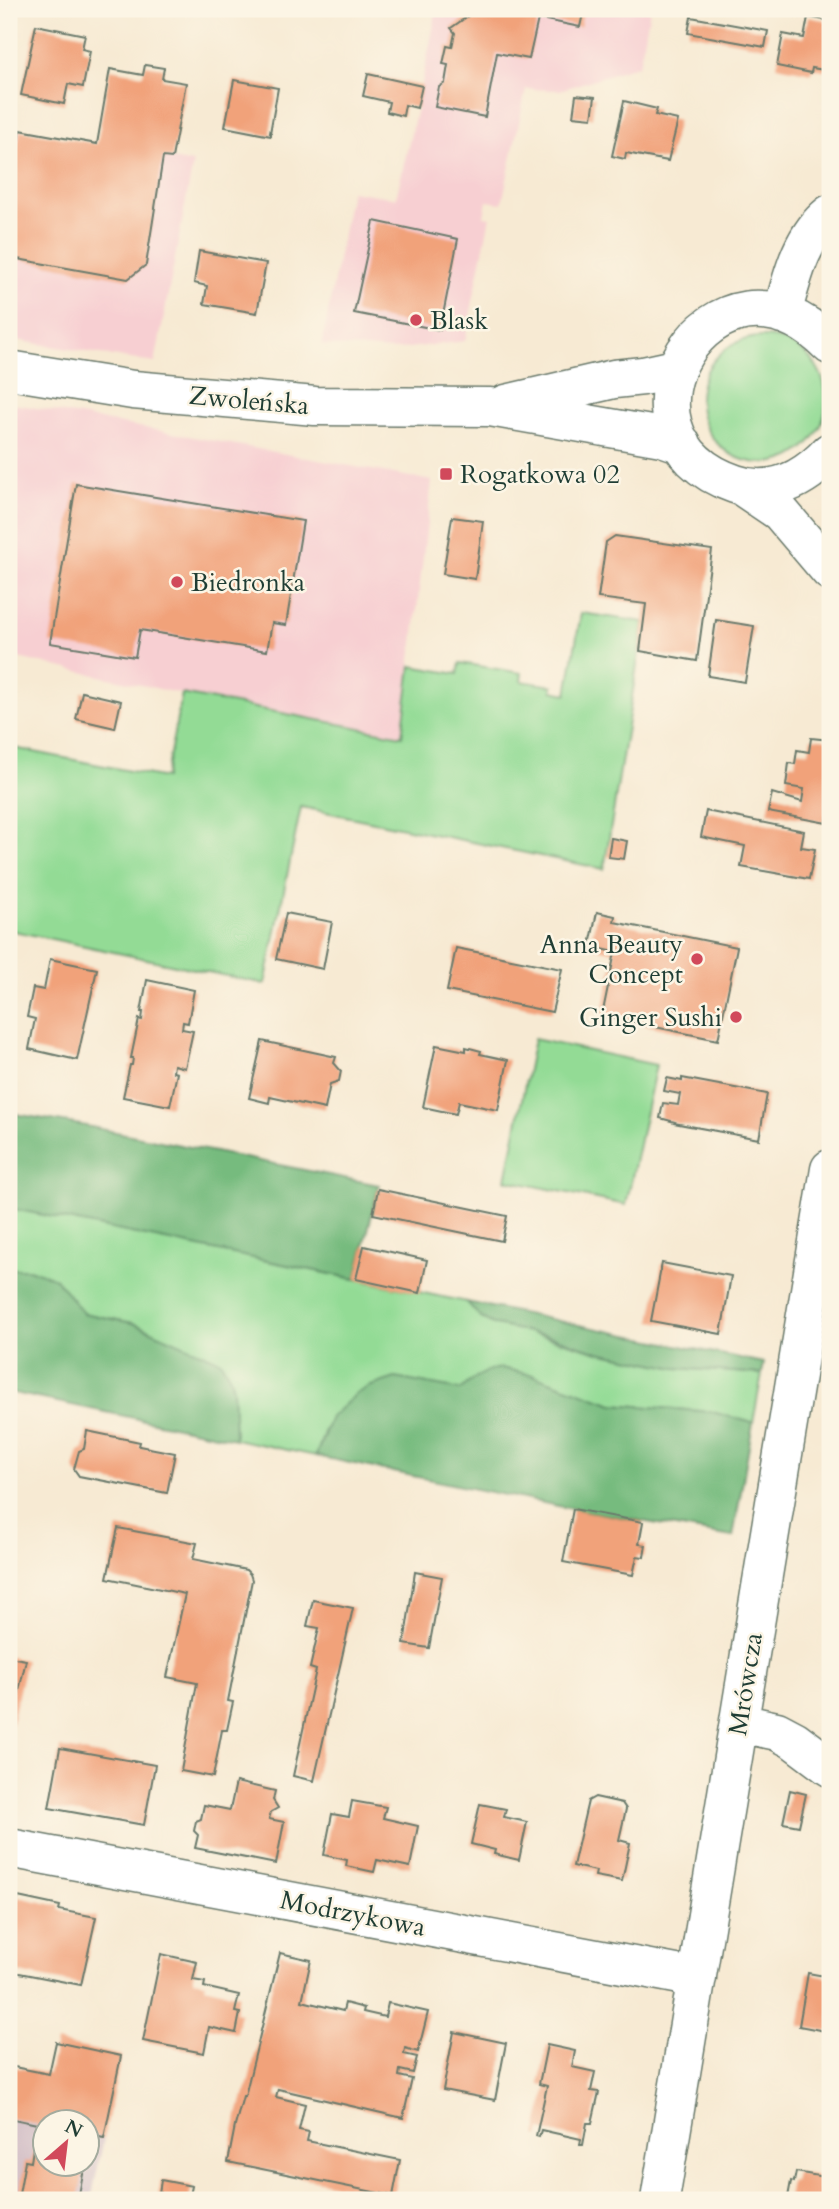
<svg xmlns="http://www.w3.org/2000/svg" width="839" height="2209" font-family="Cardo,serif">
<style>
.built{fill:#f7cfd2}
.industrial{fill:#d2bdc6}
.green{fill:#93db95;stroke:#598c64;stroke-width:2}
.forest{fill:#76bb7e;stroke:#4a7c59;stroke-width:2}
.building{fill:#f1a27a}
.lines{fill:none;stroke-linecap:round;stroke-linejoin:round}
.minor-casing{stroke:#6b7a6c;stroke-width:41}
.minor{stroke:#fff;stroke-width:38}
.poi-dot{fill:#d1495b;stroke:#fcf5e5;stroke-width:2.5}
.labels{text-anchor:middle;stroke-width:5;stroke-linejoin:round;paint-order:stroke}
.poi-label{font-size:26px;fill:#1f3d34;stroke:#fcf5e5;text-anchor:start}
.street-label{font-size:26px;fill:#1f3d34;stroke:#fcf5e5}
</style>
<rect width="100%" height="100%" fill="#fcf5e5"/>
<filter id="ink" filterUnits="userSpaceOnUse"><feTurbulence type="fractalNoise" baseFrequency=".0143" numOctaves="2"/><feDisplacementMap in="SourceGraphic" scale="14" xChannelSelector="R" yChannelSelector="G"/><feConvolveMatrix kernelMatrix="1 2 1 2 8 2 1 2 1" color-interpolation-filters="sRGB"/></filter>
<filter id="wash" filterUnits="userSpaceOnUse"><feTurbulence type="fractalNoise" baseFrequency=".00686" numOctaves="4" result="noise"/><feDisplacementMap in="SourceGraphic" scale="28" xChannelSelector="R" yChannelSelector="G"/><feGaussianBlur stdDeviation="1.57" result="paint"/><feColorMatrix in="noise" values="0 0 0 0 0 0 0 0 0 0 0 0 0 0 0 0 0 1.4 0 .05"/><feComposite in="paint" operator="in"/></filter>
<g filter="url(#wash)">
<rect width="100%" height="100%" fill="#f7ead3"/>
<path class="built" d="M437 9H636L650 11 639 65 560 90 526 89 502 203 487 201 484 216 490 217 465 341 392 350 322 345 351 191 396 198 417 108Z
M9 128 193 163 155 363 9 339Z
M9 403 432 481 402 736 182 694 9 656Z"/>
<path class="industrial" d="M9 2118 37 2124 46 2164H88V2135L104 2138 91 2200H9Z"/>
<path class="green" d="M700 400a63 63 0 1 1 126 0a63 63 0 1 1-126 0Z
M581 613 644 622 604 869 301 807 265 984 9 930V747L165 778 182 694 402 736 411 666 458 674 460 663 522 673 521 681 553 686 552 691 567 694Z
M534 1039 656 1065 626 1205 506 1180Z
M9 1208 467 1302 481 1318 598 1352 676 1368 762 1374 753 1423 712 1412 613 1404 589 1396 477 1376 460 1390 395 1378 325 1429 316 1456 235 1439 233 1389 230 1377 210 1356 157 1335 133 1323 83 1313 56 1279 29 1269H9Z"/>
<path class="forest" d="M9 1113 81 1125 379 1185 356 1279 9 1208Z
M9 1269H29L56 1279 83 1313 133 1323 221 1361 230 1377 233 1389 235 1439 9 1392Z
M467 1302 764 1363 762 1374 676 1368 598 1352 553 1337 495 1325 481 1318Z
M501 1368 533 1375 613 1404 712 1412 753 1423 733 1537 573 1509 316 1456 331 1417 356 1394 368 1387 395 1378 460 1390C473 1379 483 1371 501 1368Z"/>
<g id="blocks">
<path class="building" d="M478 9 538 19 529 59 497 53 485 117 435 107 439 87 445 83 448 65 443 64 447 46 452 47 455 33 451 28Z
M538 9H584L580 27 536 18Z
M691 17 768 31 765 47 688 33Z
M808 17 830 21V71L812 68 811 73 777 66 783 34 804 38Z
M36 25 85 35 82 49 90 51 83 87 68 84 64 104 21 95Z
M145 65 164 68 162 79 186 83 172 158 163 157 146 265 128 279 12 258 9 254V190L20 130 97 144 110 69 143 75Z
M368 74 422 86 417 108 405 105 403 116 387 112 389 102 363 96Z
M234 80 278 88 270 133H271V136L225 127Z
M576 95 595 97 592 118 573 116Z
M624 101 657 109 655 115 678 120 668 161 626 153 625 159 612 156Z
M374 221 458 239 440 330 354 313Z
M199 251 266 263 257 313 204 304 207 286 194 283Z
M76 484 303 521 286 625 272 623 267 651 140 630 135 657 50 643Z
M452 517 483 521 475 579 443 574Z
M615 536 712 550 697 661 640 651 646 604 598 598 606 542Z
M716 620 754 626 745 682 708 676Z
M82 692 121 701 115 728 76 719Z
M811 738 830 740V801L827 823 768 812 772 793 802 802 804 789 786 786 789 763 795 764 797 750 809 752Z
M706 811 804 831 801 847 815 849 809 879 741 867 745 846 701 837Z
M611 838 627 841 624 859 608 857Z
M597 912 615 916 614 922 737 947 718 1040 602 1016 615 952 593 947 590 945Z
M286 913 332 922 323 969 276 959Z
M456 948 562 969 552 1012 447 991Z
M50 959 97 969 77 1060 29 1049 35 1019 27 1017 33 988 44 990Z
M147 980 194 990 188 1023 183 1022 182 1029 193 1031 185 1068 174 1065 173 1072 177 1073 170 1106 123 1097 130 1065H132L133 1058H131L139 1019 142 1020 143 1012H141Z
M262 1041 336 1057 334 1063 341 1071 339 1081 330 1084 325 1109 270 1097 269 1103 249 1098Z
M436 1045 466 1051V1047L481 1051 480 1054 508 1060 498 1110 459 1102 456 1114 423 1107Z
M667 1078 682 1081V1078L767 1094 759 1139 674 1123 675 1122 660 1118 663 1103 678 1105 680 1094 664 1091Z
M378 1189 507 1216 502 1241 373 1214Z
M364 1246 427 1260 420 1293 356 1279Z
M662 1263 731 1276 721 1334 651 1321Z
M87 1431 140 1442 139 1446 175 1453 167 1493 79 1476 74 1469 79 1451 84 1449Z
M573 1509 643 1522 639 1544 646 1545 644 1557 637 1556 633 1575 563 1562Z
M118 1528 197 1543 193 1559 246 1570 250 1574 252 1580 228 1701 233 1702 227 1730H222L213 1777 181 1771 197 1683 167 1677 185 1594 107 1578Z
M415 1572 442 1577 429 1648 404 1644Z
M313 1600 353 1608 314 1781 293 1776 316 1670 310 1668 319 1628 307 1626Z
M9 1657 26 1660 11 1726 9 1725Z
M60 1748 155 1765 144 1825 49 1808Z
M236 1782 275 1791 273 1800 278 1808 271 1812 269 1819 284 1822 276 1864 195 1848 198 1835 194 1831 196 1821 201 1819 204 1805 230 1810Z
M790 1790 806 1794 799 1826 783 1823Z
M595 1797 622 1803 626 1809 619 1840 630 1843 622 1881 595 1876 596 1871 573 1866 588 1801Z
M352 1801 386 1807 383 1818 418 1826 410 1867 377 1860 374 1872 346 1866 347 1860 324 1855 332 1814 349 1817Z
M480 1804 506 1809 504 1817 527 1822 519 1860 494 1854 495 1850 471 1844Z
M18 1897 60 1906 59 1910 96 1917 81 1985 9 1971V1940Z
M280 1953 311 1960 302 2001 343 2011 345 2003 364 2008 363 2012 385 2017 388 2003 428 2012 418 2052 405 2048 404 2054 417 2057 413 2073 400 2070 399 2076 412 2079 403 2118 278 2089 276 2097 305 2104 299 2130 309 2132 307 2141 400 2160 393 2196 228 2162 235 2126 243 2096H245Z
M161 1954 197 1962 193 1980 205 1982 204 1987 239 1995 235 2012 240 2013 236 2033 209 2027 204 2053 143 2041Z
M808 1973 830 1977V2032L799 2026Z
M454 2032 506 2043 495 2100 443 2090Z
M56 2042 121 2056 104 2138 88 2135V2122H46V2164H85L78 2200H18L25 2161 31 2162 37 2124 9 2118V2066L49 2074Z
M547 2045 575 2051 572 2067 595 2072 591 2091 599 2092 592 2123H587L583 2145H580L581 2139 541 2130 539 2137 536 2136 547 2086 539 2084Z
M796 2172 830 2178V2200H791V2198L788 2197 791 2181 794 2182Z
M161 2180 192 2186 189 2200H158Z"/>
</g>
</g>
<g filter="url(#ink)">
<use href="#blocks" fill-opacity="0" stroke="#6b7a6c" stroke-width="2"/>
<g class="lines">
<defs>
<path id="minor" d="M782 314C792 279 800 238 830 214
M830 345C714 228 591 435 735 484 772 497 805 479 830 452
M9 370 133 390 315 406 490 407 662 437 682 444
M506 404 614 379 643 376 675 369
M743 487 780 512 830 571
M739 1723 777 1731 794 1740 830 1767
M9 1848 697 1978
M660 2200 830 1169"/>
</defs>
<use href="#minor" class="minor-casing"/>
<use href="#minor" class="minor"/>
</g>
</g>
<g class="poi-dot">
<circle cx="416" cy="320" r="7"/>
<rect x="439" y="467" width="14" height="14" rx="3.5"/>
<circle cx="177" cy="582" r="7"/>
<circle cx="697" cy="959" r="7"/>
<circle cx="736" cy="1017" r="7"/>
</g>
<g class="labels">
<g class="poi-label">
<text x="430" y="329">Blask</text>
<text x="460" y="483">Rogatkowa 02</text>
<text x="191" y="591">Biedronka</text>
<text x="683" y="953" text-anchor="end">Anna Beauty<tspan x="683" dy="30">Concept</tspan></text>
<text x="722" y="1026" text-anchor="end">Ginger Sushi</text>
</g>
<g class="street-label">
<text transform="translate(249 400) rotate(5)" y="9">Zwoleńska</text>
<text transform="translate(745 1684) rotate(-81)" y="9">Mrówcza</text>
<text transform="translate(353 1913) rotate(11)" y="9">Modrzykowa</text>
</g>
</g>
<rect width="839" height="2209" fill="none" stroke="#fcf5e5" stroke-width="35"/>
<g transform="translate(66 2143) rotate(28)"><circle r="33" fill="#fcf5e5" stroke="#a4ab9e" stroke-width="2"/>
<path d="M0-5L12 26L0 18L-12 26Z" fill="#d1495b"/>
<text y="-10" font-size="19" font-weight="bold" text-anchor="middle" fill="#1f3d34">N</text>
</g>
</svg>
